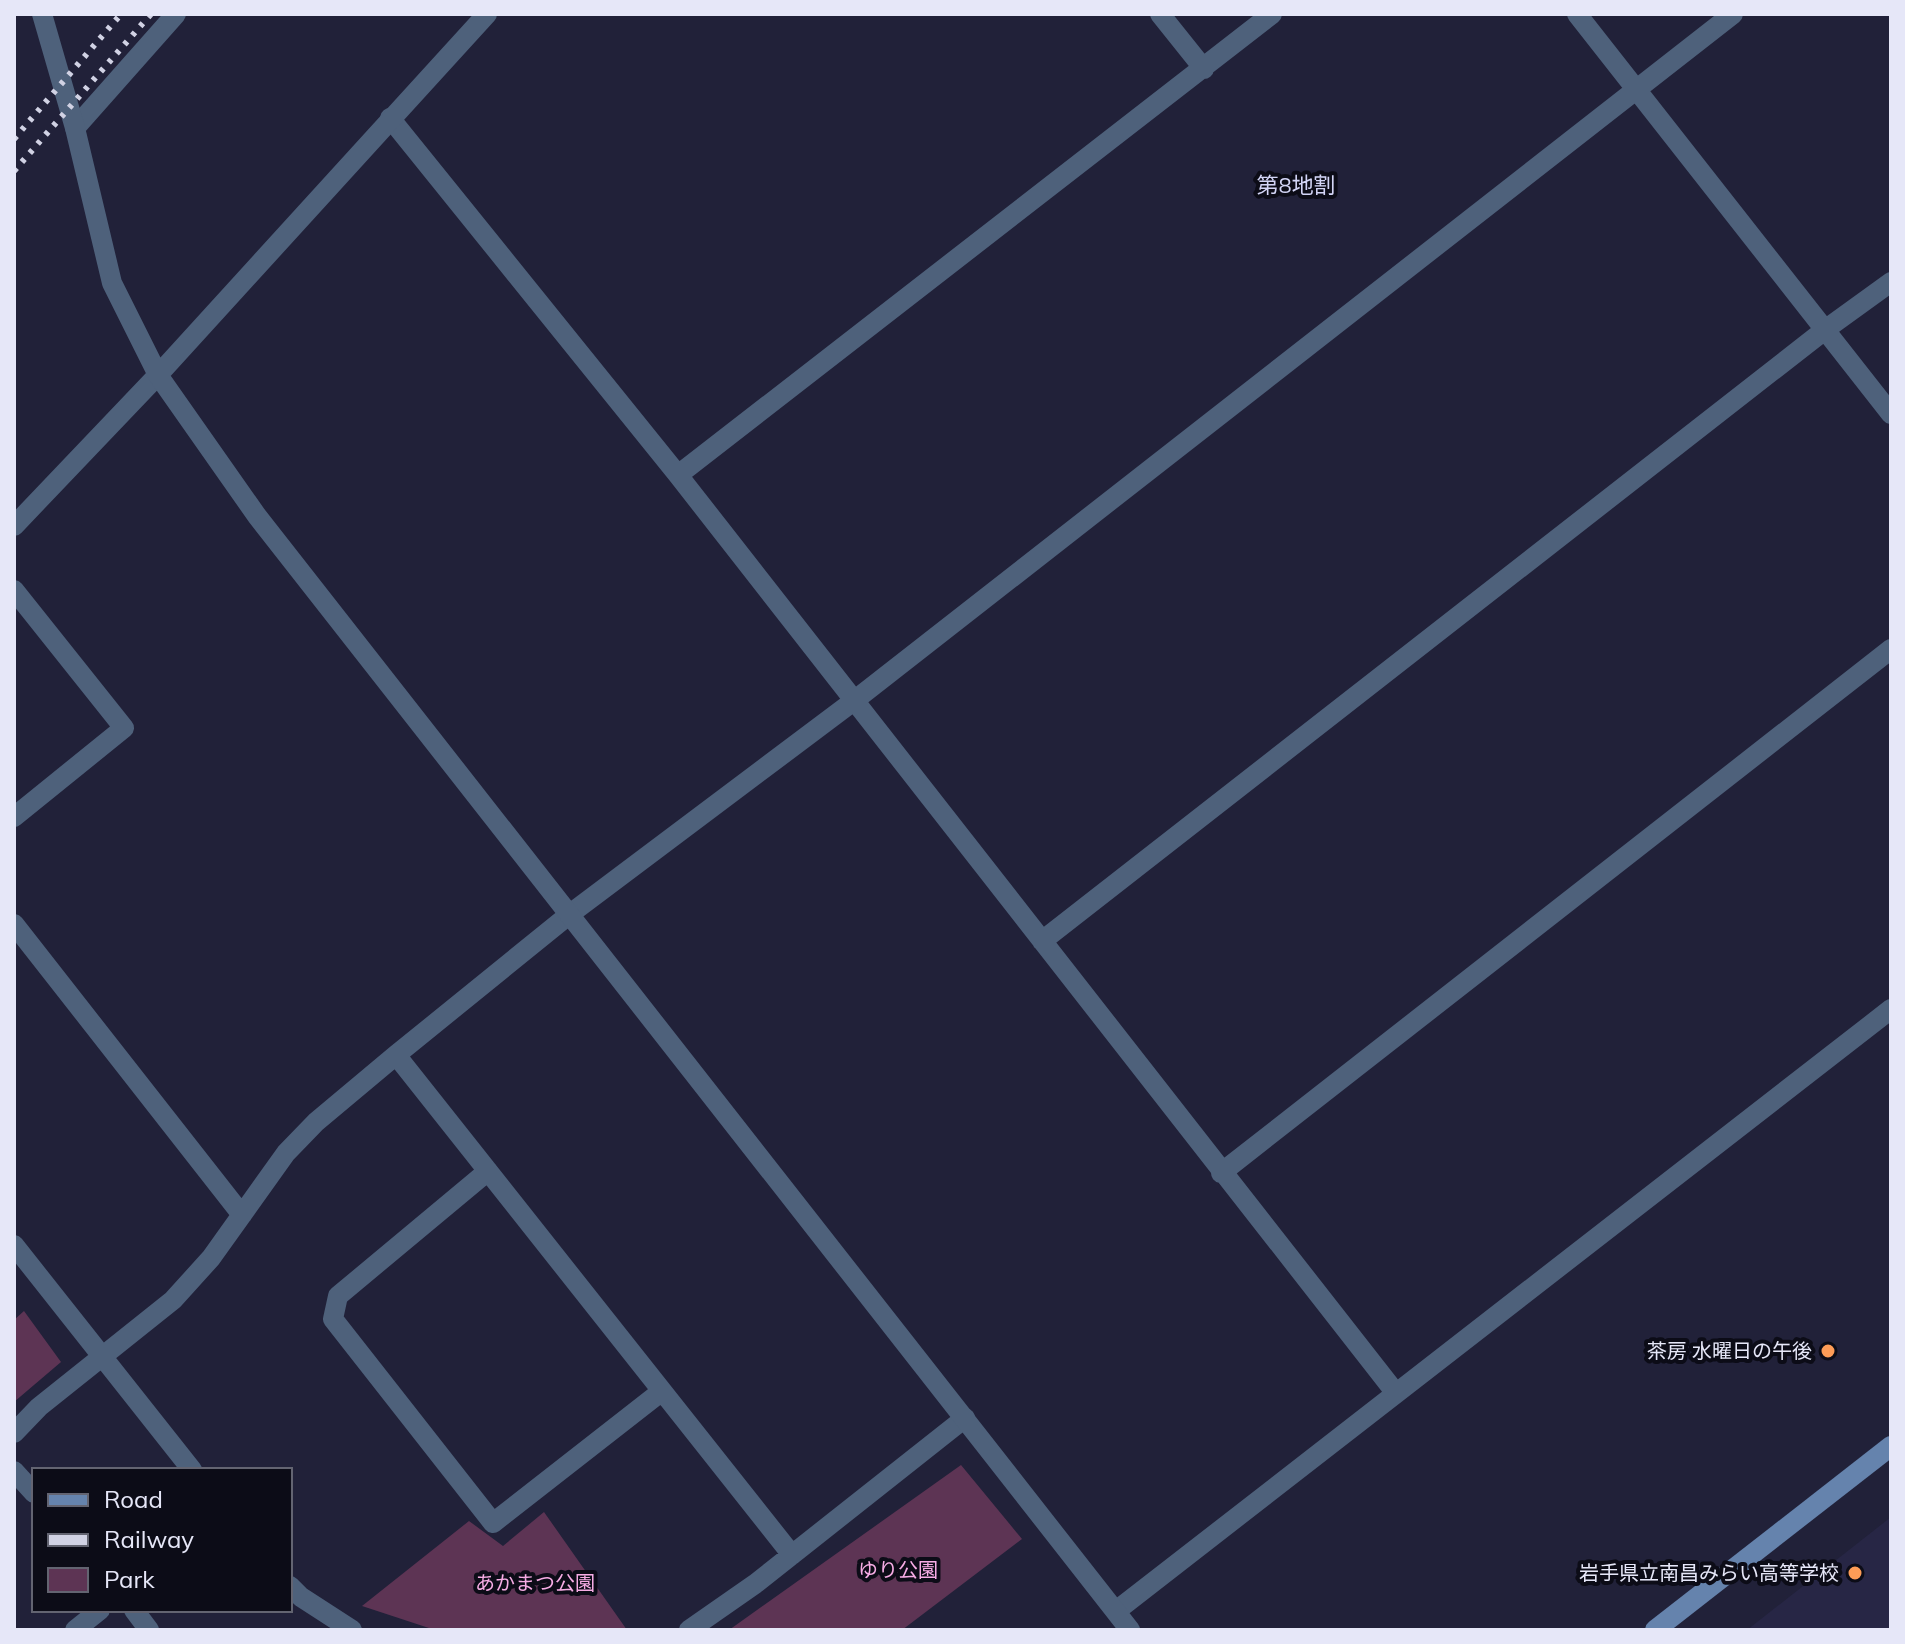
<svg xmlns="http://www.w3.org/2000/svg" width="1905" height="1644" font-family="Mulish,'Noto Sans JP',sans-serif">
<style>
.built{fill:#272645}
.green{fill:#5d3454}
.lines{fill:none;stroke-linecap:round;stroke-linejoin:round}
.minor{stroke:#4e617b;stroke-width:20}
.tertiary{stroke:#4e617b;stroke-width:20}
.secondary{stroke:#6583ad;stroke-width:20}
.rail{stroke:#d1d2e4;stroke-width:6;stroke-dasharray:4 8;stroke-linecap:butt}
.poi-dot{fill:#fe9c57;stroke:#0c0c17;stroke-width:3}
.labels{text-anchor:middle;stroke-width:8;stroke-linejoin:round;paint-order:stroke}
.poi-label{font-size:20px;fill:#e6e7f8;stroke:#0c0c17;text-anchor:end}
.park-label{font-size:20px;fill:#f6ace4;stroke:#0c0c17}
.neighbourhood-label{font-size:22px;fill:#d3d5f6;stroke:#0c0c17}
</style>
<rect width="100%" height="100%" fill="#212139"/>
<path class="built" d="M1891 1517V1630H1747Z"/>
<path class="green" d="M24 1311 61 1362 14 1402V1320Z
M961 1465 1022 1539 902 1630H729Z
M544 1512 627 1630H435L362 1606 469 1521 503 1546Z"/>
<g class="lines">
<path class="minor" d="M1160 14 1204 69
M1577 14 1891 414
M390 118 678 475 1395 1392
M75 128 176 14
M678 475 1272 14
M14 526 158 375
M14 590 124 728 14 817
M14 924 242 1215
M1042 941 1826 329 1891 282
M396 1055 792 1555
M488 1171 338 1296 333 1319 493 1523 662 1391
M1221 1173 1891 649
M14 1245 192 1470
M14 1433 39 1407 173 1300 211 1258 286 1153 316 1122 396 1055 570 914 855 700 1733 14
M14 1471 34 1493
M290 1586 301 1597 352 1630
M134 1610 149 1630
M1116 1611 1891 1009
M75 1630 100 1610
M689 1630 755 1584 965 1418"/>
<path class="tertiary" d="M42 14 75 128 112 283 158 375 257 516 1130 1630
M158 375 487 14"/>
<path class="secondary" d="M1655 1630 1891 1446"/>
<path class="rail" d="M14 139 121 14
M14 171 151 14"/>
</g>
<g class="poi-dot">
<circle cx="1828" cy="1351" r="8"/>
<circle cx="1855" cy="1573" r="8"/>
</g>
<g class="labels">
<g class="poi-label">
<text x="1812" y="1358">茶房 水曜日の午後</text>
<text x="1839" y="1580">岩手県立南昌みらい高等学校</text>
</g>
<g class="park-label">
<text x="898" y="1577">ゆり公園</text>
<text x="535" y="1590">あかまつ公園</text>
</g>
<g class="neighbourhood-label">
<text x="1296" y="193">第8地割</text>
</g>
</g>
<rect width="1905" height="1644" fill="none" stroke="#e6e7f8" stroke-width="32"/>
<rect x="32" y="1468" width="260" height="144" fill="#0c0c17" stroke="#636471" stroke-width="2"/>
<rect x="48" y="1494" width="40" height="12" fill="#6583ad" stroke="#636471" stroke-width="2"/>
<text x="104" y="1508" font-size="24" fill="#e6e7f8">Road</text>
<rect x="48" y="1534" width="40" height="12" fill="#d1d2e4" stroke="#636471" stroke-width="2"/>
<text x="104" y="1548" font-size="24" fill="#e6e7f8">Railway</text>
<rect x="48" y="1568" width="40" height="24" fill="#5d3454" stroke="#636471" stroke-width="2"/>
<text x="104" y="1588" font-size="24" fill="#e6e7f8">Park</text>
</svg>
